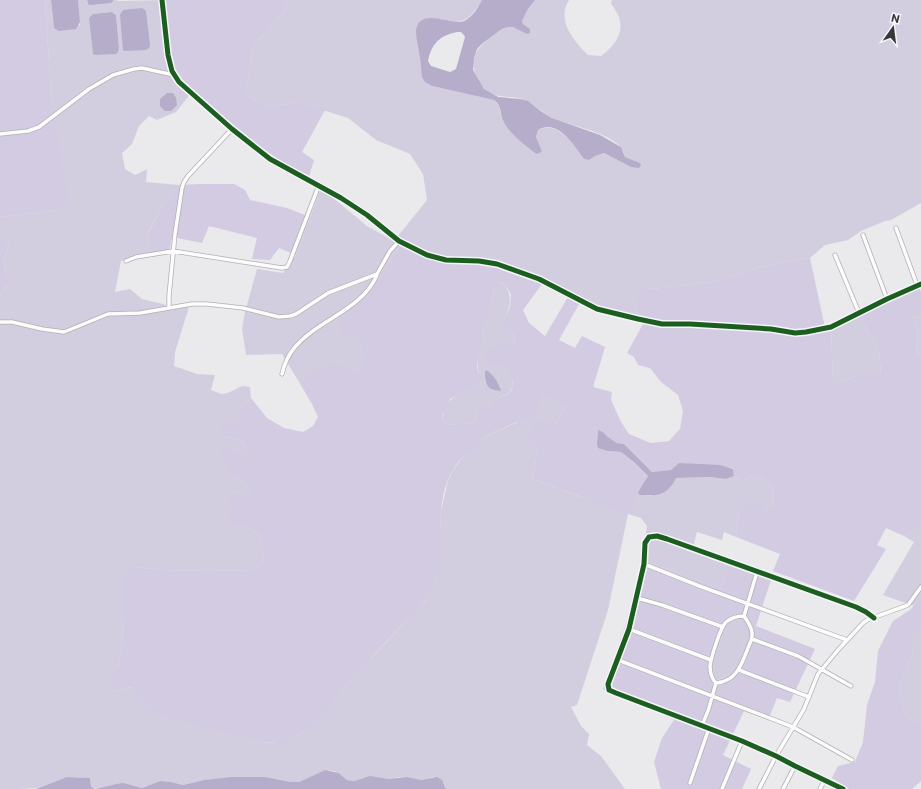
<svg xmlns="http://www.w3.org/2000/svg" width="921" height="789" font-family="Commissioner,sans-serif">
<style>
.green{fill:#d2cedf;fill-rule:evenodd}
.forest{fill:#d2cbe2;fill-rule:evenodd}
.water{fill:#b5adc9;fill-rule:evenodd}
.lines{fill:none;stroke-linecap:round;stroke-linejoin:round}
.minor-casing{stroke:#b1b0b2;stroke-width:5}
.minor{stroke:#fcfcfc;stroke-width:3.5}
.cycleway-casing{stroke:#f6f5f9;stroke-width:8}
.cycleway{stroke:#1b5e20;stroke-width:5}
</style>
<rect width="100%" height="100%" fill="#eae9eb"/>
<path class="green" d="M45 0H51L54 28 80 25 78 0H87V3L113 1 114 0 120 1 165 0 170 48 179 74 192 92 176 112 157 120 149 116 139 126 132 144 122 153 125 169 135 175 147 169 146 182 179 185 163 205 148 232 150 257 121 261 115 292 130 289 142 299 163 304 174 309 189 307 175 352 174 366 197 374 215 375 211 390 221 394 228 393 242 386 250 387 251 398 240 410 237 424 219 435 241 440 249 452 234 476 251 489V498L234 492 247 526 260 535 264 559 258 570 208 571 161 570 133 567 124 623 122 645 118 668 113 691 132 687 137 694 208 727 262 742 274 743 292 738 302 732 325 710 360 668 374 655 425 601 435 581 441 558V511L448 481 453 470 463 457 470 452 479 449 483 437 516 423 542 392 566 408 555 424 525 437 538 446 533 479 584 498 635 504 639 495 651 496 676 478 709 477 726 479 734 476 743 482 751 475H759L773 488 774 505 764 513 739 514 736 537 724 532 722 540 697 532 692 551 730 565 721 588 642 560 647 526 641 518 628 514 608 610 577 705 571 707 581 726 589 734 587 745 601 756 625 789H446L444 783 434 777 421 780 400 777 388 779 366 777 354 781 347 780 341 774 334 771 325 770 299 782H291L265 777H249L204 780 183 785 171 782 160 781 142 788 123 784 99 788H91L90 779C66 773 59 782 37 788 28 789 10 789 0 789V295L12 279 5 273 4 259 9 244 0 237V217L63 209 51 95ZM112 12 116 15 119 48 118 52 93 14Z
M288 0H482C470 19 465 25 442 19L417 38 425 82 432 86 494 100C500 104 499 111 502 117 509 133 523 142 536 154L540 153 542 151 536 137 538 130C558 119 574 146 584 159L589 160 595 156 604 153 631 167 635 161 625 157C624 152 622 148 618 144 602 131 572 126 553 118 542 113 534 103 522 99 510 95 496 99 485 90 482 87 480 83 478 80 467 59 477 47 494 35 498 32 503 28 507 27 514 26 521 31 527 34L530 30 523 24 522 21 528 9 535 0H569C556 21 574 41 588 55L601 56C612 48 623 36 620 21 619 15 614 8 611 3L612 0H921V203L891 220 885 221 861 231 848 240 825 245 810 258 760 267 720 281 652 289 645 287 633 299 639 322 599 312 579 304 542 284 499 268 482 264 441 263 400 246 368 293 337 317 359 335 363 358V369L353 372H312L299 382 282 354 246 355 242 329 245 312 257 269 283 273 296 255 321 188 367 226 394 241 427 200 423 174 410 154 376 140 348 118 298 102 269 107 254 100 246 89 252 52 259 39 282 14Z
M499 282 506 285C512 299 511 305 504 319L513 333 515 344 486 365H503L512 375 513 386 509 393 500 397 489 411 481 406 477 411 476 421 471 423 449 425 443 421C440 401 456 396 471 390L479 372C476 364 479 357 475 350L485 342 482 328 488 317 494 287Z
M861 315 864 325 879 350 881 374H862L833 384 831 330Z
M921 316V353L916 356 918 331 912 317Z
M921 526V598L914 606 883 595 914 542 904 536Z
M736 619 741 620 745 626V639L740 655 731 673 719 680 714 678 712 666 724 629 730 622Z
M921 629V722L905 716 899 686 912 655 914 634Z"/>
<path class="forest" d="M0 0H45L51 95 68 201 63 209 0 217Z
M165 0H288L282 14 259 39 252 52 246 89 254 100 269 107 298 102 325 110 302 152 314 160 309 176 279 160 232 126 192 92 175 68 170 48Z
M200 184H234L245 190 250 200 287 208 310 217 296 255 279 248 270 260 252 259 257 238 209 226 202 243 172 237 169 254 150 257 148 233 163 205 179 185Z
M0 237 9 244 4 259 5 273 12 279 0 295Z
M400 246 441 263 482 264 499 268 542 284 523 310 529 323 545 336 568 297 579 304 559 340 575 348 582 336 605 347 593 387 612 392 611 400 621 422 629 434 651 443 669 441 680 429 683 411 678 395 661 382 650 368 638 365 634 357 627 353 643 324 639 322 633 299 645 286 652 289 720 281 760 267 810 258 826 332 831 330 833 384 862 374H881L879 350 864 325 861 315 919 287 921 292V316L912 317 918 331 916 356 921 353V526L904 536 886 528 877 545 886 549 854 601 773 571 780 554 736 537 739 514 748 501 761 502 764 512 774 505 773 488 759 475H751L743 482 734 476 733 468 679 463 672 470 652 472 624 444 617 443 608 437 603 432 598 430 597 443 608 451 621 452 634 462 648 476 638 492 639 495 635 504 628 514 533 479 538 446 524 438 540 419 555 424 566 408 542 393 535 414 483 437 480 449C474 451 468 453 463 457 449 470 442 493 441 512 440 527 442 542 441 557 440 568 436 579 432 589 425 603 414 614 403 624 389 639 375 653 361 668 338 691 321 723 291 739 282 744 273 743 262 742L173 719 152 710 137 694 132 687 113 691 110 683 118 668 122 645 124 623 122 586 124 572 133 567 161 570 208 571 258 570 264 559 260 535 247 526 229 524 227 518 232 510 229 501 234 492 251 498V489L234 476 219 457 224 448 245 457 249 452 241 440 219 435 221 425 237 423 240 410 251 398 267 418 284 428 303 432 313 426 318 417 312 404 299 382 312 372 336 362 352 372 363 369V358L359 336 342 335 337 317 368 293ZM500 282 506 285 511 295 510 307 504 319 505 328 513 333 515 343 503 342 485 352 486 365H503C509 372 518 383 510 392 508 395 504 395 501 397 495 400 492 404 489 411L481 405 477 411 476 421 471 423 449 425 443 421 442 414 450 399 471 390 480 380 477 366 478 356 476 350 485 342 482 328 488 318 494 287Z
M642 560 721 588 730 565 771 580 756 626 815 649 790 702 777 698 768 720 744 711 723 755 751 769 742 789H661L654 762 662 738 674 720 603 689 625 627ZM736 619 741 620 745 627V639L740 655 731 673 719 680 714 678 712 666 724 630 730 622Z
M921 598V629L914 634 912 655 899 686 905 716 921 722V781L912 789H849L832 778 838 766 855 762 863 742 867 705 875 682 878 651 893 621 910 610Z"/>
<path class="water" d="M51 0H78L80 22 76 29 59 31 54 28Z
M87 0H114L111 3 90 5 88 4Z
M482 0H535L528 9 522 21 523 24 530 29V33L527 34 513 27H508L502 29 483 43 477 49 474 58 473 70 484 89 498 97 520 99 528 101 542 112 552 118 600 135 621 147 625 157 640 163 641 165 639 168 631 167 604 153 595 156 589 160 584 159C574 146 558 118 538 130L536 137 542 151 540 153 536 154C524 144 509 134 503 120 500 113 501 104 494 100L432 86 425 82 422 77C421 69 421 60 419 52 418 45 416 38 416 31 419 6 451 26 464 21 473 17 478 7 482 0ZM457 32H461L464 35 465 37 456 69 450 72 431 66 428 61C431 44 440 35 457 32Z
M142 8 146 11 150 45 149 48 146 50 125 51 123 50 120 15 123 10Z
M112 12 116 15 119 48 118 52 116 54 94 55 93 53 89 18 93 14Z
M167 93H173L176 98 177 105 171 111H165L160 106V99Z
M486 370C494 375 498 382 501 391 493 390 487 389 486 381 485 376 484 375 486 370Z
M598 430 603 432 608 437 617 443 624 444 652 472 671 470 679 463 720 465 733 469 734 476 726 479 709 477 676 478C667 496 657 496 639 495L638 492 648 476 634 462 621 452 608 451 598 448 597 443Z
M325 770 339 773 347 780 354 781 370 776 388 779 407 777 421 780 437 777 442 780 446 789H36L67 777 90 778 91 787 95 789 117 784 123 783 142 788 160 781 171 782 183 785 204 780 232 777H265L291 782H299Z"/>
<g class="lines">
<defs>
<path id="minor" d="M162 0 168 55 172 71 179 82 232 129 270 159 341 198 367 215 399 241 427 255 446 260 479 261 497 264 539 279 597 309 638 319 662 324H690L771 329 795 333 806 332 831 327 887 299 921 284
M0 134 28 131 39 127 89 89 113 75 134 69 142 68 174 75
M896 228 917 285
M863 235 887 299
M835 255 859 313
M126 261 136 257 173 251 282 268 287 267 290 261 319 185
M169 308V296L175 234 182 188 184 182 188 176 232 129
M0 322H12L42 329 64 332 108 314 140 313 192 304H207L243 308 279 317 290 316 296 314 328 293 377 274 390 251 399 241
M282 374C284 365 289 354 295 347 319 319 362 310 377 275
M644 564 702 587 847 640
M637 598 662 605 723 627
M629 629 711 660
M752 639 798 656 851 686
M618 660 793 727 852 760
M739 670 809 697
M716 683C736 682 742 664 748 648 750 643 753 638 752 633 752 627 747 621 744 616
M702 725 708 711 716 683C712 679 710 672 710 666 711 658 720 628 726 622 731 618 738 616 744 616L757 572
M690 783 709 728
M722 789 742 741
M759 789 776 756 804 709 818 674 838 650 863 623 867 620 908 605 921 587
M783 789 795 766
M820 789 824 781
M843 789 795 766 776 756 742 741 616 693 609 690 608 684 629 629 644 564 645 543 649 537 657 536 667 539 856 607 866 612 874 618"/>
</defs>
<use href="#minor" class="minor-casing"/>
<use href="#minor" class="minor"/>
<defs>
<path id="cycleway" d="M162 0 168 55 172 71 179 82 232 129 270 159 341 198 367 215 399 241 427 255 446 260 479 261 497 264 539 279 597 309 638 319 662 324H690L771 329 795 333 806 332 831 327 887 299 921 284
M843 789 795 766 776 756 742 741 616 693 609 690 608 684 629 629 644 564 645 543 649 537 657 536 667 539 856 607 866 612 874 618"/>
</defs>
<use href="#cycleway" class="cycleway-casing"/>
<use href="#cycleway" class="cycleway"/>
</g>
<g transform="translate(893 28) rotate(14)" stroke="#f6f5f9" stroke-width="3" paint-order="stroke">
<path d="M0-3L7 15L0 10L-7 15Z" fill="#373638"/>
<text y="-6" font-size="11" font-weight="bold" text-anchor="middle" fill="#373638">N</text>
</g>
</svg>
